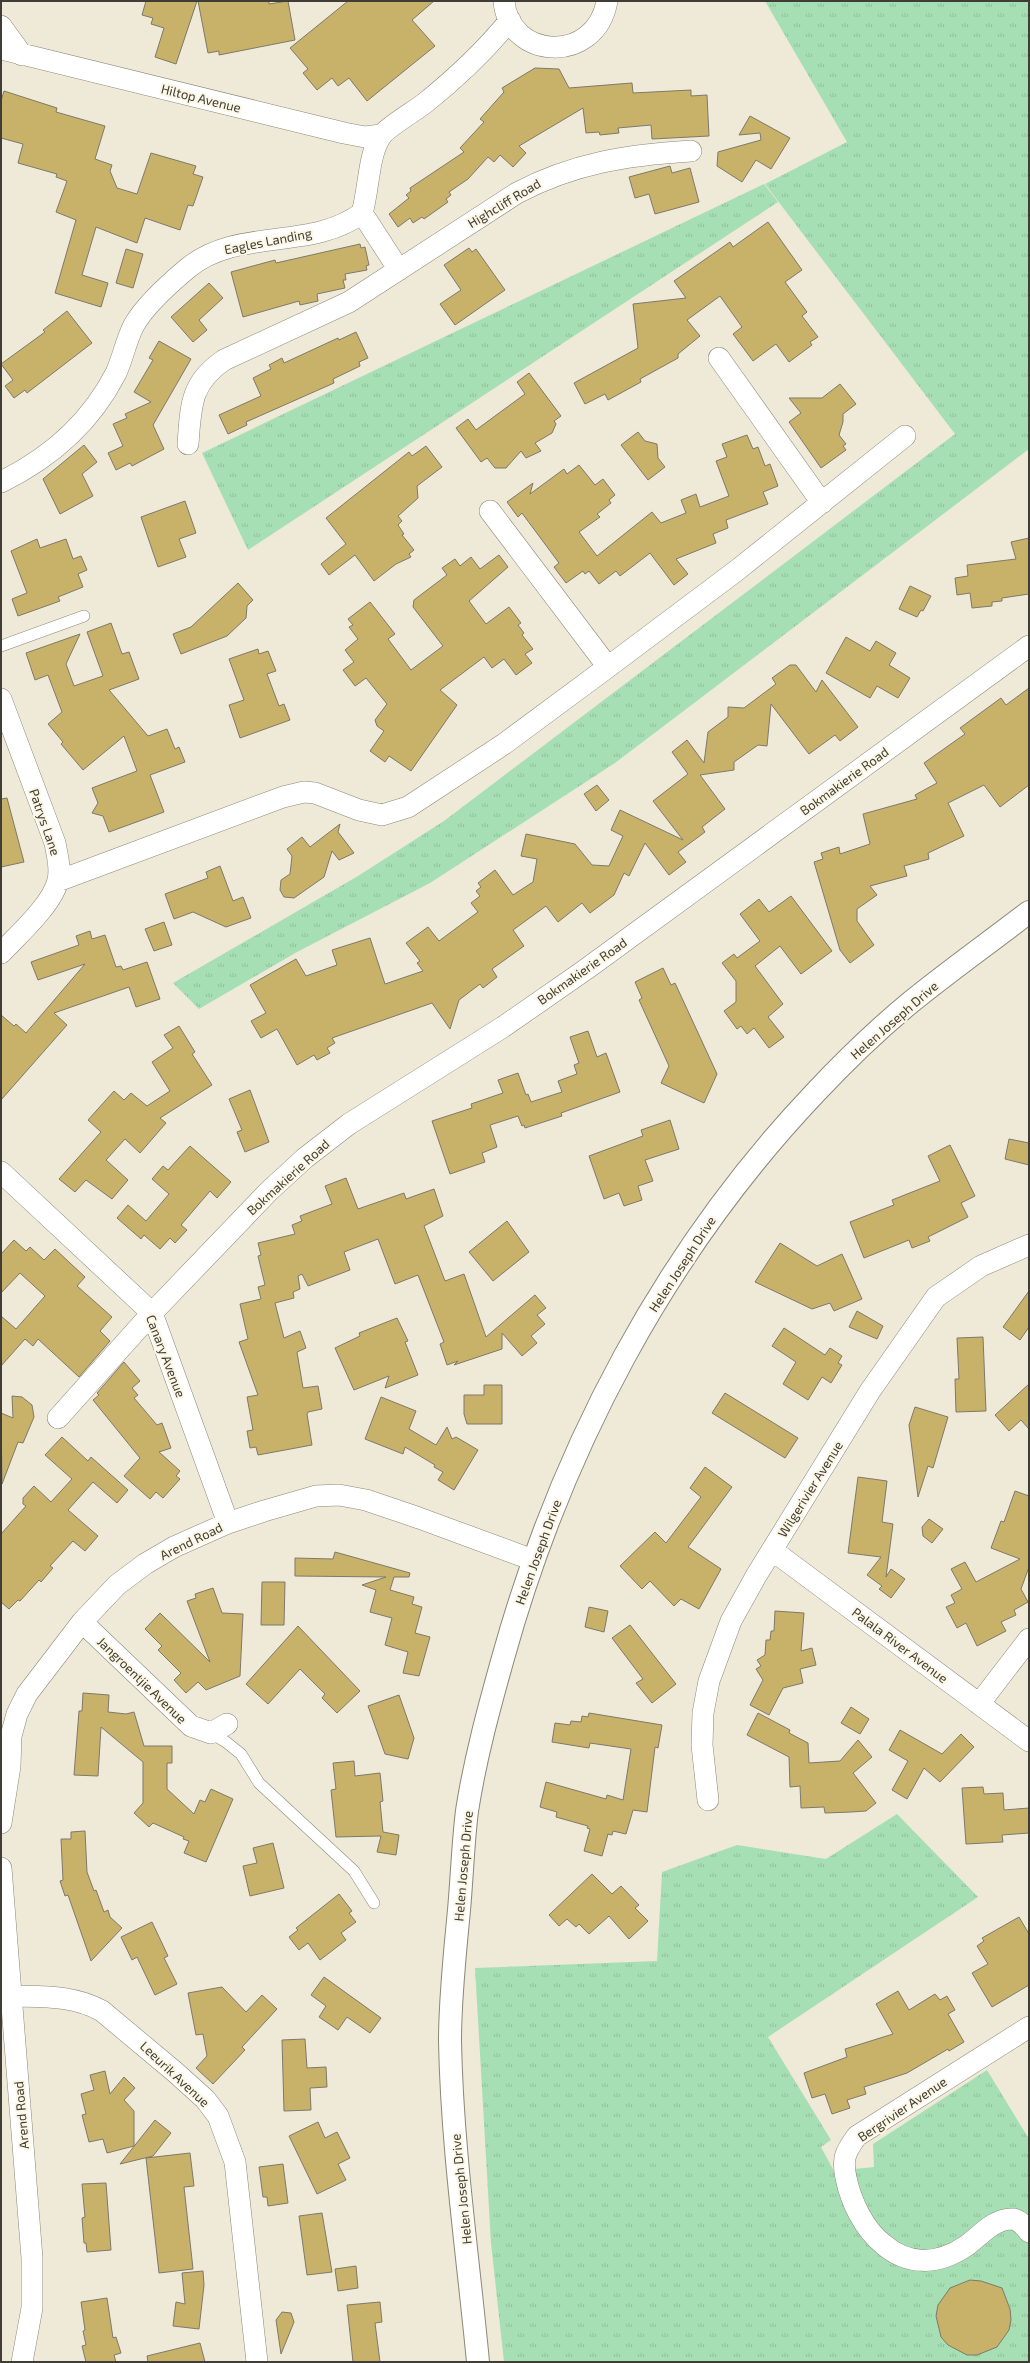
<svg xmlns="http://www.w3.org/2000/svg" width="1030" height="2363" font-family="'Exo 2',sans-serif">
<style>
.grass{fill:url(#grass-tufts)}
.building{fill:#c8b26a;stroke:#7e7969}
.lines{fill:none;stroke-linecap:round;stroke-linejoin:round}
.lane-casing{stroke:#8c8777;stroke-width:12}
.street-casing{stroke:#8c8777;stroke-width:22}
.secondary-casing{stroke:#8c8777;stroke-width:24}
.lane{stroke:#fff;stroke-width:11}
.street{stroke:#fff;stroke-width:21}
.secondary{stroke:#fff;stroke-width:22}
.labels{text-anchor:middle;stroke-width:4;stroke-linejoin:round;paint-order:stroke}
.street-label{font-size:13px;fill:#3f3d36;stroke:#fcf6e4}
</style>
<defs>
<pattern id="grass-tufts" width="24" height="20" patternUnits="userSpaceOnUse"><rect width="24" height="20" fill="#a7dfb4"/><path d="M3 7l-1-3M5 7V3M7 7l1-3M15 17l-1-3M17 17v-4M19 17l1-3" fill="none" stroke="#91c09b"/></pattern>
</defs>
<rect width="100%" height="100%" fill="#efe9d7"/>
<path class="grass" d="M765 1H1029V449L615 763 430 883 297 952 199 1009 173 983 358 876 444 821 955 434 765 184 847 142Z
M764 184 778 202 248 550 202 453Z
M897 1814 978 1897 768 2037 831 2140 821 2147 834 2171 874 2167 873 2144 987 2070 1029 2139V2362H504L491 2243 475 1968 657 1961 662 1872 737 1845 826 1859Z"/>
<path class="building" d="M146 1H197L176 64 155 57 164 28 151 24 153 18 142 15Z
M198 1H269V4L288 1 295 40 219 55V51L208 53Z
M348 1H434L412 20 435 46 367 101 349 78 338 86 332 78 317 90 303 73 308 69 290 48Z
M535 68 559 69 569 88 632 83 633 93 691 90V96L707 95 709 136 652 139 651 125 618 128 619 133 600 135 599 132 586 133 583 108 519 146 526 153 513 167 500 155 494 162 488 157 468 179 449 192 451 195 446 199 448 202 424 219 422 217 413 223 410 218 398 227 389 214 409 198 406 195 411 191 410 188 464 152 460 148 484 122 480 119 504 92 502 88Z
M4 91 57 108 56 112 105 126 95 159 112 165 110 171 117 188 137 194 151 153 196 166 193 174 203 177 193 206 188 205 180 230 145 218 137 243 96 227 82 275 108 283 101 307 55 293 76 220 56 212 67 181 56 177 57 174 18 163 23 144 1 138V101Z
M750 116 790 138 771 169 756 160 742 182 717 166 718 152 761 140 760 133 739 135Z
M670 166 672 173 690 168 699 202 655 214 649 194 635 198 629 177Z
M768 222 802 270 785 282 807 312 802 316 818 337 810 342 812 345 789 362 776 344 753 361 733 334 742 327 720 296 687 320 700 336 678 354V358L640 379 641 382 608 400 605 394 585 404 574 383 638 348 633 304 686 298 674 281 730 242 733 247Z
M360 244 361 248 365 247 369 265 366 266 367 270 345 274 346 280H343L345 288 317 294 318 301 300 305 299 301 243 317 231 272 275 260 276 263Z
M469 248 472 252 476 249 505 290 455 325 440 304 461 290 444 265Z
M126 249 143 254 133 288 116 283Z
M209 283 223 298 199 320 207 330 193 342 171 317Z
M67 311 92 343 27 393 25 390 14 398 5 386 13 380 1 364 45 332 43 330Z
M356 332 368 358 359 362 360 366 333 379 334 383 246 422 247 425 228 434 219 415 261 396 253 378 271 369 269 365 282 358 284 363 338 338 339 340Z
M159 341 191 359 153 425 164 449 132 466 130 463 116 470 108 453 123 446 113 424 127 418 125 414 151 402 134 392 153 360 149 358Z
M529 373 561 416 554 421 556 424 552 433 535 443 541 451 526 458 521 451 506 468H495L487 458 481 462 456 428 468 419 476 430 525 394 517 382Z
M840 384 856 404 843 414V422L839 435 846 444 843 446 846 450 821 468 789 422 801 413 789 398H822Z
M638 432 645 441 657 444 658 458 665 467 648 480 621 445Z
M747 435 753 449 758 447 765 466 770 464 778 486 763 492 768 504 726 520 728 528 713 534 716 543 676 559 688 574 674 585 650 553 620 576 616 571 599 584 589 571 585 574 583 571 566 583 554 567 559 563 522 513 518 517 507 502 533 483 530 494 564 469 567 474 579 465 595 485 603 479 615 495 609 500 611 503 597 514 600 517 579 532 597 556 652 512 661 523 686 513 681 500 696 494 700 507 729 496 716 461 727 457 722 444Z
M84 445 97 462 82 474 93 496 60 514 43 479Z
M426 446 442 467 417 486 418 498 398 516 402 521 398 525 404 534 402 535 414 550 409 554 411 557 396 564 374 581 355 555 329 575 321 564 346 544 326 518 409 452 412 456Z
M185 501 196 533 179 539 186 557 158 567 141 517Z
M1029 538V594L1002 598V601L992 602V606L972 608 970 593 957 595 955 578 968 576 967 565 1016 559 1011 542Z
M37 539 40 548 66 539 73 559 81 556 87 570 78 574 83 587 58 597 60 601 18 616 12 599 27 593 11 551Z
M499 555 508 567 469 601 486 624 509 607 521 623 518 625 524 633 522 635 533 649 525 654 532 663 516 675 504 659 492 668 484 657 440 690 457 705 411 771 389 756 385 762 370 751 384 731 377 726 375 720 387 704 366 678 355 686 343 670 354 662 345 650 358 639 349 627 353 625 348 619 370 602 395 634 388 639 411 670 443 646 413 607 414 600 447 575 442 568 455 559 460 566 471 557 480 569Z
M238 583 253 600 247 606 246 618 227 636 181 654 173 634 191 627Z
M910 586 931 596 923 611 921 610 917 617 899 609Z
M111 623 122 654 129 652 139 679 109 690 148 736 167 729 175 749 179 747 185 762 150 775 164 812 109 832 103 816 92 813 98 803 92 788 137 771 124 736 83 770 61 744 63 742 48 724 62 712 48 675 35 680 26 653 80 634 66 664 74 686 103 676 87 632Z
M846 637 870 651 876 641 896 653 889 665 910 678 898 698 877 686 870 698 826 673Z
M258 649 259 654 268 651 276 671 267 674 279 706 284 704 290 720 240 738 229 705 244 700 229 659Z
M790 665H796L816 692 822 680 858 727 840 741 835 735 809 754 771 704 767 746 758 745 734 762V770L700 775 725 809 702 827 705 832 678 852 686 862 669 875 645 843 629 876 624 873 614 895 590 913 582 903 558 922 546 906 513 930 524 946 492 969 497 977 483 988 480 984 459 1000 450 1029 432 1003 332 1038 335 1043 327 1048 330 1053 317 1060 314 1055 297 1065 277 1029 261 1038 251 1021 266 1013 250 985 296 959 306 976 337 965 332 950 370 938 385 984 423 971 417 963 420 961 406 943 428 927 439 941 478 912 471 903 480 896 476 891 481 887 478 883 495 870 513 895 533 882 537 859 521 856 526 834 575 844 592 865 609 866 623 836 611 830 620 810 683 840 653 801 688 774 672 752 687 740 704 763 708 732 728 717V707L744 708 776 684 772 678Z
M1029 688V785L1000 807 984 785 948 803 964 836 928 853 929 859 904 866 907 876 870 886 877 895 857 909V921L874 945 850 963 840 950 814 862 823 859 821 853 839 847 840 854 870 844 863 814 917 799 915 795 937 783 924 763 965 734 960 728 1001 698 1006 705Z
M597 785 609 800 596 811 584 794Z
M7 798 24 862 1 867V799Z
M340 824 338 832 354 853 339 860 332 851 324 877 294 898 284 897 280 890 281 880 290 874 292 856 287 849 302 837 310 847Z
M220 866 233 901 243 897 251 918 226 927 193 912 174 919 165 894 208 878 206 872Z
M791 896 832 951 801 974 780 946 755 966 783 1004 768 1017 784 1037 769 1048 754 1028 747 1034 741 1026 737 1029 724 1011 736 1002V981L722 963 734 954 737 958 760 941 740 914 759 899 769 912Z
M164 922 172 945 154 951 145 929Z
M90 931 92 939 105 935 116 967 121 966 123 970 147 962 160 999 136 1007 129 987 54 1013 67 1025 1 1100V1015L14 1026 16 1024 26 1033 85 964 38 980 31 962 79 945 76 936Z
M663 968 671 985 675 983 717 1074 704 1103 661 1083 669 1066 639 1000 642 998 635 982Z
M179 1026 195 1052 192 1054 212 1085 160 1118 166 1123 140 1153 125 1139 106 1160 128 1180 112 1199 86 1180 75 1192 59 1179 101 1132 88 1120 114 1091 124 1100 131 1093 147 1106 170 1091 152 1062 173 1048 164 1035Z
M588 1031 597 1057 606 1053 620 1092 561 1113 562 1116 525 1128 524 1125 522 1126 518 1116 490 1125 497 1147 482 1153 485 1162 450 1174 432 1121 472 1108 471 1104 503 1093 498 1080 518 1073 526 1095 528 1094 531 1102 562 1092 558 1081 577 1074 574 1065 579 1063 570 1037Z
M250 1090 269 1142 245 1152 237 1132 242 1130 229 1099Z
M670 1120 679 1149 645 1160 653 1181 638 1186 642 1200 624 1206 619 1193 604 1199 589 1156 643 1136 641 1130Z
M1009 1139 1029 1143V1165L1005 1159Z
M950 1145 975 1196 961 1203 968 1217 928 1237 930 1241 912 1248 909 1240 864 1258 850 1222 894 1205 892 1200 940 1181 928 1156Z
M190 1146 231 1182 217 1198 210 1191 181 1225 187 1230 175 1243 170 1238 160 1249 144 1235 141 1239 117 1218 128 1205 146 1221 169 1194 152 1179 163 1166 168 1170Z
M346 1178 358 1209 404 1193 406 1199 434 1189 443 1216 424 1226 445 1281 464 1274 486 1337 535 1295 546 1308 537 1315 545 1324 531 1336 537 1343 522 1356 502 1333V1349L454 1365 458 1361 447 1365 440 1344 444 1342 418 1275 395 1284 378 1239 344 1252 350 1270 308 1286 302 1274 298 1276 300 1289 293 1292 294 1298 275 1303 284 1338 300 1331 306 1348 297 1352 303 1388 318 1386 322 1409 308 1412 307 1414 312 1445 258 1455 256 1447 250 1448 247 1431 253 1430 247 1397 258 1395 239 1342 248 1339 240 1304 261 1299 258 1287 265 1285 258 1256 261 1255 258 1243 295 1234 292 1225 302 1221 300 1216 332 1204 325 1186Z
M507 1221 529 1252 493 1281 469 1252Z
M14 1240 26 1251 30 1247 44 1260 55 1249 85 1277 77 1286 112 1317 100 1331 110 1341 79 1377 38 1339 33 1346 25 1339 1 1366V1316L16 1329 45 1296 20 1273 1 1293V1254Z
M780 1243 817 1266 842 1254 862 1299 834 1311 830 1303 812 1309 755 1282Z
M1029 1291V1327L1020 1340 1003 1327Z
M857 1311 883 1326 877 1339 849 1327Z
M397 1318 408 1341 405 1342 418 1375 385 1388 389 1376 354 1390 335 1348 360 1336 359 1333Z
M784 1328 825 1355 830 1348 842 1356 838 1363 842 1365 831 1383 822 1377 808 1400 783 1384 796 1362 772 1346Z
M983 1337 986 1411 956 1412 955 1379H959L957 1338Z
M124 1362 140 1381 132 1388 138 1395 134 1398 157 1425 162 1423 171 1448 159 1452 180 1471 176 1476 180 1479 163 1498 156 1492 150 1499 124 1476 140 1458 93 1400 99 1395 97 1393Z
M1029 1384V1429L1021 1420 1009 1431 995 1415Z
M484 1385H502V1424H467L464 1414V1395H484Z
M725 1393 798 1438 785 1458 712 1413Z
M12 1396 22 1397 32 1405 34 1417 23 1443 18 1442 2 1484 1 1413 13 1418Z
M381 1397 416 1411 409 1429 436 1445 447 1427 452 1439 456 1437 478 1450 454 1490 438 1480 443 1472 434 1467 435 1465 405 1447 403 1454 365 1439Z
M915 1407 948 1417 933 1468 928 1466 918 1497 909 1425Z
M62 1437 88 1461 91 1457 128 1490 117 1503 93 1482 68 1510 98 1536 85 1551 73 1541 50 1566 53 1568 41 1582 39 1580 20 1601 18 1600 9 1609 1 1602V1534L26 1506 23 1504V1498L34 1486 51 1502 72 1479 45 1455Z
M705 1467 732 1487 688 1547 721 1569 699 1609 681 1599 674 1606 650 1581 642 1589 620 1566 655 1532 666 1543 701 1497 690 1488Z
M858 1477 887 1481 882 1522 893 1524 886 1577 891 1569 905 1579 891 1598 879 1589 882 1586 867 1575 881 1557 848 1553Z
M1015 1491 1029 1496V1567L1021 1589 1028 1602 1014 1610 1016 1615 1001 1622 1006 1631 977 1646 966 1623 957 1628 946 1607 955 1603 951 1595 962 1589 951 1569 965 1562 976 1582 1020 1559 991 1548 1001 1521 1004 1522Z
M929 1519 943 1529 932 1543 923 1536 922 1527Z
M335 1552 410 1573 409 1577H394L390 1590 414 1597 412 1604 422 1607 415 1633 430 1637 419 1676 403 1673 408 1652 385 1645 392 1618 370 1612 376 1590 362 1585 386 1577 295 1576V1558L333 1559Z
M262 1582H285L284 1625H261Z
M213 1588 222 1613 243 1614 240 1676 206 1690 198 1682 186 1693 174 1680 181 1673 158 1650 162 1646 145 1629 160 1613 210 1662 187 1601 196 1598 195 1594Z
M589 1607 608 1611 604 1632 585 1627Z
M775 1611 804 1613 801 1651 812 1648 816 1665 800 1669 803 1683 783 1688 769 1715 750 1705 763 1680 756 1669 761 1666 757 1660 765 1655 766 1640H770L771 1631H774Z
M630 1625 676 1684 652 1703 636 1683 643 1679 612 1638Z
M298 1626 360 1691 337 1713 322 1698 325 1694 300 1669 268 1704 246 1684Z
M83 1693 109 1695 108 1712 126 1714 134 1712 144 1746H172V1763H167V1789L194 1814 200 1800 205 1802 211 1789 233 1799 206 1862 184 1853 189 1841 183 1839 184 1837 153 1823 149 1827 134 1813 143 1803V1762L101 1727 98 1776 74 1775 79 1711H82Z
M399 1695 414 1738 408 1759 385 1754 368 1706Z
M851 1707 869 1719 860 1734 841 1723Z
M589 1713 662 1725 658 1748 655 1747 647 1812 633 1810 626 1834 613 1831 612 1835 608 1834 602 1856 584 1851 590 1829 587 1828 588 1826 556 1817 557 1812 540 1807 546 1782 606 1799 607 1795 623 1800 631 1749 590 1743 589 1748 552 1742 555 1723 570 1725 571 1721 581 1722 582 1716 588 1717Z
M758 1713 790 1730 789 1733 808 1743 809 1763 840 1761 858 1740 872 1757 853 1773 876 1803 866 1811 851 1812 825 1813 824 1807 801 1808 800 1786 790 1787 789 1757 747 1735Z
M900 1730 942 1754 961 1734 974 1747 940 1782 924 1768 907 1799 892 1790 908 1761 889 1750Z
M354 1761 355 1776 380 1773 383 1801 380 1802 383 1832 399 1835 396 1855 377 1852 381 1836 336 1837 331 1790 336 1789 333 1763Z
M983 1787 984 1794 1003 1793 1004 1810 1029 1808V1833L1002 1835 1003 1842 966 1844 962 1788Z
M85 1831 87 1872 94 1891 96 1890 104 1912 108 1910 110 1917 122 1928 91 1961 68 1895 65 1896 60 1881 63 1880 61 1839H71V1832Z
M273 1843 284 1888 250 1896 243 1866 257 1863 253 1848Z
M592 1874 612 1894 621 1886 639 1905 635 1908 648 1921 629 1939 609 1916 589 1934 579 1924 576 1927 567 1919 559 1926 549 1915Z
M339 1894 352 1911 349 1913 356 1922 341 1933 346 1940 320 1960 308 1943 299 1950 289 1937 298 1930 296 1928Z
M1019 1917 1029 1934V1985L992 2007 972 1973 988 1964 977 1946 984 1941 982 1938Z
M152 1922 168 1956 164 1958 177 1984 155 1995 137 1957 132 1960 121 1937Z
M324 1977 381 2018 370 2033 347 2017 338 2030 319 2017 326 2006 311 1995Z
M222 1987 246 2012 262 1995 277 2009 242 2047 245 2050 213 2084 196 2068 207 2056 203 2034 196 2035 188 1993Z
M898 1991 909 2010 935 1994 940 2000 947 1996 955 2010 948 2014 964 2042 949 2051 948 2049 907 2073 864 2087 866 2094 847 2100 850 2108 832 2114 825 2094 812 2098 804 2073 847 2057 845 2049 893 2034 876 2004Z
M305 2039 307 2068 326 2067 327 2087 310 2088 311 2110 284 2111 282 2040Z
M105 2071 110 2094 124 2077 135 2088 124 2100 134 2111V2146L107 2153 103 2139 89 2142 82 2115 86 2114 81 2094 94 2090 90 2075Z
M155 2120 171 2133 153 2156 120 2164Z
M318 2122 325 2138 337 2132 350 2158 338 2164 346 2180 317 2194 289 2136Z
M190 2153 194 2186 184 2187 193 2269 159 2273 146 2158Z
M283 2164 288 2203 268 2206 267 2197H263L259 2167Z
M106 2183 111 2250 87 2252 86 2243H84L82 2218 85 2217 82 2184Z
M322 2213 332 2272 307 2275 299 2216Z
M356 2266 358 2288 338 2291 335 2269Z
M203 2271 204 2285 199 2329 173 2326 176 2302 185 2304 182 2273Z
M970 2280 981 2281 1002 2288 1010 2309 1011 2320 1009 2330 997 2347 977 2355H967L948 2345 941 2337 936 2316 938 2305 950 2288Z
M107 2298 113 2338 116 2337 121 2353 114 2355 116 2362H86L82 2346 86 2345 83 2331 85 2330 81 2302Z
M380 2302 382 2322 375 2323 380 2362H353L347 2305Z
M282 2312 291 2313 294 2322 281 2354 276 2320Z
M200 2343 205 2362H148L147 2356Z"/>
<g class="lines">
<defs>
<path id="lane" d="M1 646 84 616
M211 1733 226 1742 241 1754 259 1783 354 1871 374 1903"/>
<path id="street" d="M504 1C509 60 596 65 607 1
M1 26 22 55
M1 49 344 133 365 137 381 135
M362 213 399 270
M719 358 822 503
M188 444C191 406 190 383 224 360L349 302 517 193C574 163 627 155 691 151
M1 482C50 458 91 422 116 373 123 358 126 340 134 325 146 304 170 283 188 268 238 227 311 251 362 213 369 190 368 155 381 136 387 127 415 111 425 103 456 78 485 51 510 20
M490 511 608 667
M1 699 55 843C57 855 61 867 58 880 53 904 18 935 1 953
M58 881 283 797 304 792 315 793 359 810 382 815 408 807 504 744 608 667 736 571 905 436
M1 1172 152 1313 228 1523
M58 1418 152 1313 269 1191 305 1158 349 1124 503 1027 585 970 1029 646
M772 1550 1029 1741
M82 1622 191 1726 211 1733 227 1724
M979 1704 1029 1639
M708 1800 702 1745 703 1713 709 1681 731 1621 756 1576 870 1391 936 1297 981 1266 1029 1245
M1 1823 10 1766 11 1736 17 1714 27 1694 82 1622 117 1585 145 1564 174 1547 228 1523 264 1511 316 1496 339 1495 366 1500 419 1518 533 1560
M1 1868 32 2258V2308L22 2362
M11 1996C44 1997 73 1995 102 2011L175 2072 205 2099 218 2116 235 2162 257 2362
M1029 2027 857 2136C845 2152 842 2159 846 2178 851 2202 864 2229 883 2244 908 2266 938 2265 966 2246 980 2236 994 2218 1013 2219 1020 2220 1025 2227 1029 2232"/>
<path id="secondary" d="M478 2362C468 2256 452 2148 450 2041 450 1997 455 1953 459 1910 462 1877 463 1843 467 1811 475 1759 489 1708 503 1658 561 1449 665 1251 815 1093 845 1061 877 1030 911 1002 949 971 990 942 1029 912"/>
</defs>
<use href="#lane" class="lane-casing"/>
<use href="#street" class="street-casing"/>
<use href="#secondary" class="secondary-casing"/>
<use href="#lane" class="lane"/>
<use href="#street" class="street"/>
<use href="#secondary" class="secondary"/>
</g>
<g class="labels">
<g class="street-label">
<text transform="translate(201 98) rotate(14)" y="5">Hiltop Avenue</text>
<text transform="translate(504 203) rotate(-31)" y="5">Highcliff Road</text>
<text transform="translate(268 241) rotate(-11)" y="5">Eagles Landing</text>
<text transform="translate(844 781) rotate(-36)" y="5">Bokmakierie Road</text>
<text transform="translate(45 822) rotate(71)" y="5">Patrys Lane</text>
<text transform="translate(582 971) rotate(-35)" y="5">Bokmakierie Road</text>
<text transform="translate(894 1020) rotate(-41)" y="5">Helen Joseph Drive</text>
<text transform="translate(288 1177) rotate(-42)" y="5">Bokmakierie Road</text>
<text transform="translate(682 1264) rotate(-57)" y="5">Helen Joseph Drive</text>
<text transform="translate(166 1356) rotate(69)" y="5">Canary Avenue</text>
<text transform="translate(810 1489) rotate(-58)" y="5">Wilgerivier Avenue</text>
<text transform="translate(191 1541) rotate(-26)" y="5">Arend Road</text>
<text transform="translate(538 1552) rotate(-70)" y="5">Helen Joseph Drive</text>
<text transform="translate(900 1645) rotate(37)" y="5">Palala River Avenue</text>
<text transform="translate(142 1680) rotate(44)" y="5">Jangroentjie Avenue</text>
<text transform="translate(463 1866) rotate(-85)" y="5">Helen Joseph Drive</text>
<text transform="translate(175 2074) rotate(43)" y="5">Leeurik Avenue</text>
<text transform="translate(902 2109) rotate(-34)" y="5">Bergrivier Avenue</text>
<text transform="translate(21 2115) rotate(-95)" y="5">Arend Road</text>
<text transform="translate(461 2189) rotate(-96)" y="5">Helen Joseph Drive</text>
</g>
</g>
<rect width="1030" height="2363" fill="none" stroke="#3f3d36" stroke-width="4"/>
</svg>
